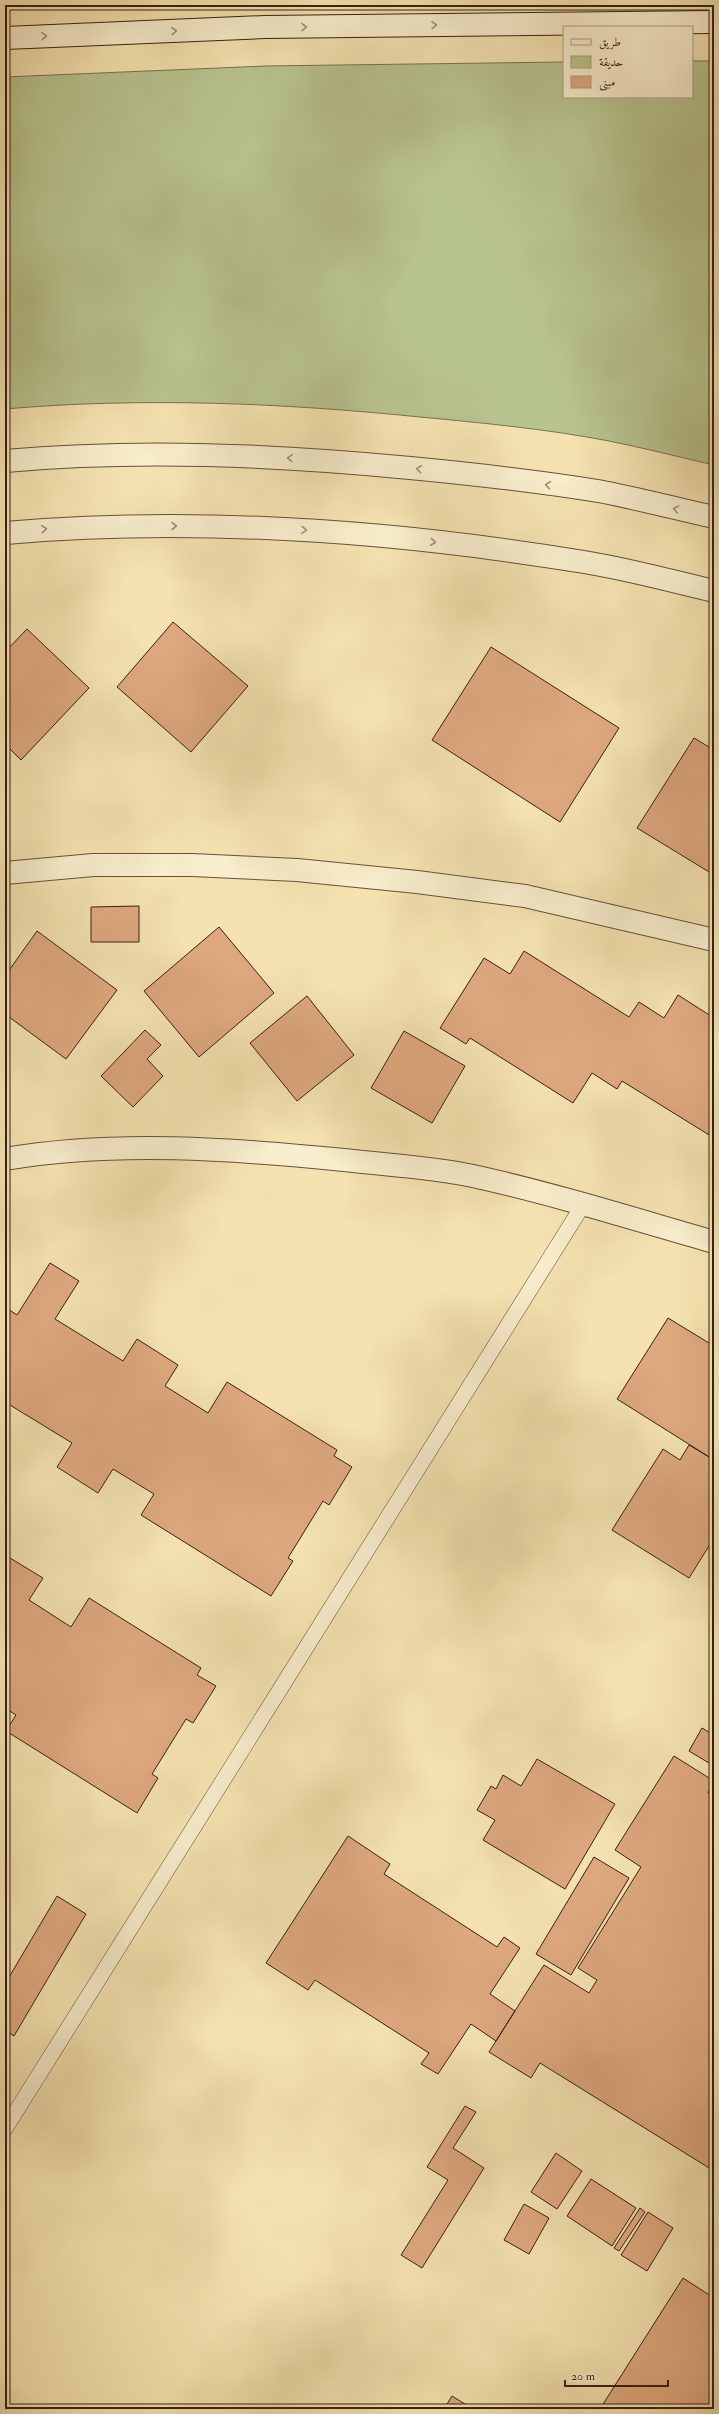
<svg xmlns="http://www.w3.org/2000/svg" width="719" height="2414" font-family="'IM FELL Double Pica',Amiri,serif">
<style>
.green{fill:#b8c48e;stroke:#787250}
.building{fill:#dea87e;stroke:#391f12}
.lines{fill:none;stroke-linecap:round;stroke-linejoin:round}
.service-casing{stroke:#68503a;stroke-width:16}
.minor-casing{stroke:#68503a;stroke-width:24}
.secondary-casing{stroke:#391f12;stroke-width:24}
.service{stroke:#f8edcc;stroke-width:15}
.minor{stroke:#f8edcc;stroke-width:22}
.secondary{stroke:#f8edcc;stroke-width:22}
.oneway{stroke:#a29078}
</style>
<rect width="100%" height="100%" fill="#f4e3b0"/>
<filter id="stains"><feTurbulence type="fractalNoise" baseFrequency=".005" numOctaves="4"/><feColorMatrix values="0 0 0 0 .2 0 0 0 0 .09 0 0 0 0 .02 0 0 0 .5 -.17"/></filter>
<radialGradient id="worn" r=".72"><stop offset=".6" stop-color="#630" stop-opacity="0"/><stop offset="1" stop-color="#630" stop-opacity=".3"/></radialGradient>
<path class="green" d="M692 61H714V465C679 457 644 448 609 441 547 429 483 423 420 417 282 403 143 397 5 409V77L265 66 564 62V97H692Z"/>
<path class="building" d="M173 622 248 686 191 752 117 687Z
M27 629 89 688 21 760 5 744V652Z
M491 647 619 728 560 822 432 740Z
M694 738 714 750V875L637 828Z
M139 906V942H91V907Z
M219 927 274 993 199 1057 144 991Z
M37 931 117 990 66 1059 5 1014V976Z
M524 951 629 1017 639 1002 664 1018 678 995 714 1018V1138L622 1081 617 1089 592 1073 573 1103 470 1038 466 1044 440 1028 484 958 510 974Z
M307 996 354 1055 297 1101 250 1043Z
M145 1030 161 1045 147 1059 163 1076 133 1107 101 1076Z
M404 1031 465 1066 432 1123 371 1088Z
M50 1263 79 1281 55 1319 123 1361 137 1339 178 1365 165 1386 208 1413 227 1382 337 1450 334 1456 352 1467 329 1505 323 1501 288 1558 293 1561 271 1596 141 1515 154 1494 113 1469 98 1493 57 1467 72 1443 5 1402V1307L17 1315Z
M668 1318 714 1346V1460L617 1399Z
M689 1445 714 1460V1538L689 1578 612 1530 663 1449 680 1460Z
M5 1555 43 1578 29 1600 71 1627 89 1598 201 1668 197 1675 216 1686 193 1723 186 1719 152 1774 158 1778 137 1813 6 1731 16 1715 5 1708Z
M702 1728 714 1735V1766L689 1751Z
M674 1756 714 1781 708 1793 714 1797V2171L540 2063 531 2078 489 2052 544 1965 589 1993 597 1980 578 1968 641 1867 615 1850Z
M537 1759 615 1804 565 1889 483 1840 495 1820 477 1810 491 1786 496 1789 503 1775 521 1786Z
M348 1836 390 1864 384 1874 497 1947 504 1937 520 1948 490 1994 515 2011 496 2041 471 2024 438 2074 421 2064 429 2053 315 1980 308 1990 266 1963Z
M594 1857 629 1878 571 1975 536 1954Z
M57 1896 86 1914 14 2036 5 2030V1984Z
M465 2106 476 2112 453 2148 484 2168 422 2268 401 2255 448 2180 427 2167Z
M556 2153 582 2171 557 2209 531 2192Z
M591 2179 636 2208 612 2246 567 2216Z
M524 2204 549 2218 529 2254 504 2240Z
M640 2208 645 2212 619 2251 614 2248Z
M648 2212 673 2228 647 2271 621 2255Z
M683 2278 714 2298V2409H600Z
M452 2396 473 2409H444Z"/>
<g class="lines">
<defs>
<path id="service" d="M5 2129 583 1205"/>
<path id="minor" d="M5 461C140 449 275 455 410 468 473 474 536 481 598 491 637 498 676 509 714 517
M5 533C198 516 394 531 584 562 628 569 671 581 714 591
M5 873 93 865H192L297 870 417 882 525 896 714 940
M5 1159C116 1140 233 1149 344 1160 387 1165 431 1167 473 1176 554 1194 634 1219 714 1242"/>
<path id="secondary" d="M5 38 265 27 714 22"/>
</defs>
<use href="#service" class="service-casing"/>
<use href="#minor" class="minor-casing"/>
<use href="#secondary" class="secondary-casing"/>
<use href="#service" class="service"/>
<use href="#minor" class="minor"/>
<use href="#secondary" class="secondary"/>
</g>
<defs><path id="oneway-chevron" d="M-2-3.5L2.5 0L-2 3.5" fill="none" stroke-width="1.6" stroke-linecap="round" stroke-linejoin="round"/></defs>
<g class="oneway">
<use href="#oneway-chevron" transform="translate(434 25) rotate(-1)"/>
<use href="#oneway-chevron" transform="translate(304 27) rotate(-1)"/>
<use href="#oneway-chevron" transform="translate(174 31) rotate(-2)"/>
<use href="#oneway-chevron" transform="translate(44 36) rotate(-2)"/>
<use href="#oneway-chevron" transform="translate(290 458) rotate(-177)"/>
<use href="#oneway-chevron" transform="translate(419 469) rotate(-174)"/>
<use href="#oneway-chevron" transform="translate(548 485) rotate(-172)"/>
<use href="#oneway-chevron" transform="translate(676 509) rotate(-167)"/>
<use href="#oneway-chevron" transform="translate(174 526)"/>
<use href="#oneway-chevron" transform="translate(44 529) rotate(-5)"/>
<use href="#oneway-chevron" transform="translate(304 530) rotate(3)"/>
<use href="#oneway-chevron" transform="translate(433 542) rotate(6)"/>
</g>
<rect width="719" height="2414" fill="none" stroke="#f4e3b0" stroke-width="20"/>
<rect x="6" y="6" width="707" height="2402" fill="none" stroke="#391f12" stroke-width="2"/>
<rect x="10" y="10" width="699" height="2394" fill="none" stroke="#391f12"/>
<rect x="563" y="26" width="130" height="72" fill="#f8edcc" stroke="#ac9b82"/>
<rect x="571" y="39" width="20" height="6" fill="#f8edcc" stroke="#ac9b82"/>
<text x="599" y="46" font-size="12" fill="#391f12">طريق</text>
<rect x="571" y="56" width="20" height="12" fill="#b8c48e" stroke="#ac9b82"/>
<text x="599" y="66" font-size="12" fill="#391f12">حديقة</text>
<rect x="571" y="76" width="20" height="12" fill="#dea87e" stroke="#ac9b82"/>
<text x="599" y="86" font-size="12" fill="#391f12">مبنى</text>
<path d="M565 2380v6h103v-6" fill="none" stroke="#391f12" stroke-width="2"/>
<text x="571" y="2380" font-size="12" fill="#391f12" stroke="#f8edcc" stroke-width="3" paint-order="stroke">20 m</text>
<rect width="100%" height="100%" filter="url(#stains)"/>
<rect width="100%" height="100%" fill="url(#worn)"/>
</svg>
